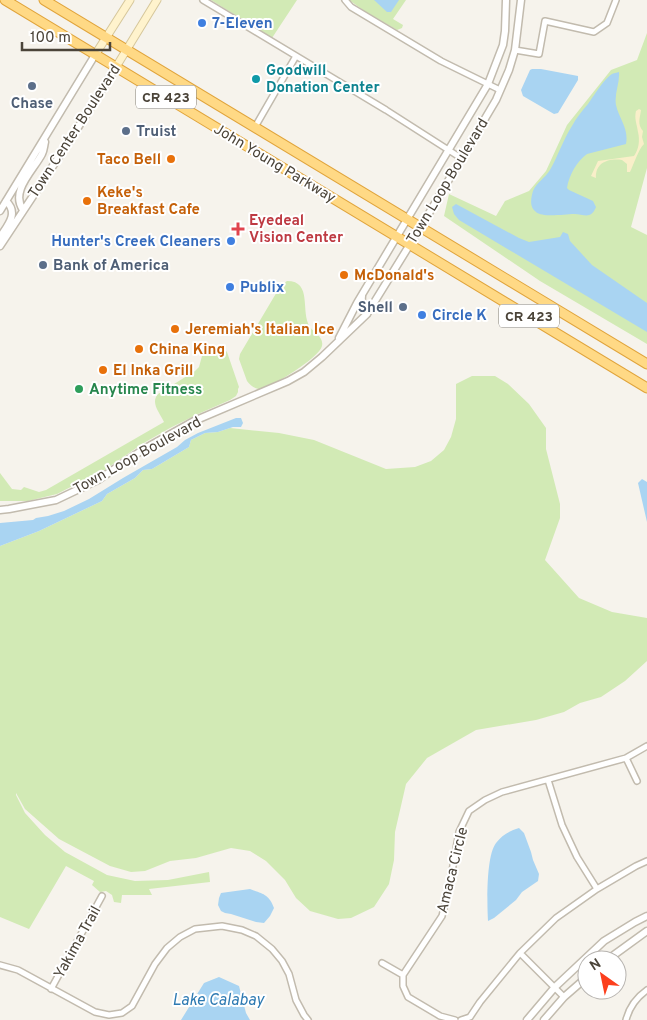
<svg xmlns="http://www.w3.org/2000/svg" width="647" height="1020" font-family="Overpass,sans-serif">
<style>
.green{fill:#d2eab5}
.sand{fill:#f9efc9}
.water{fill:#a9d4f2}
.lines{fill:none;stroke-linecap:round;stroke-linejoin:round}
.minor-casing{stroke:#c2bbae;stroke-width:8}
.tertiary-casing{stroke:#c2bbae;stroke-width:9}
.secondary-casing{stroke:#d6c79b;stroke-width:9}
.trunk-casing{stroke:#e0a43c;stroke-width:11}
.minor{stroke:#fff;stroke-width:5}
.tertiary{stroke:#fff;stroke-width:6}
.secondary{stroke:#fff3cd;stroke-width:7}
.trunk{stroke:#ffd985;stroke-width:9}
.shop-dot{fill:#3f7fe0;stroke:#fff;stroke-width:2}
.culture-dot{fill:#0f9aa8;stroke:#fff;stroke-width:2}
.service-dot{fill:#5c6f8a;stroke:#fff;stroke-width:2}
.food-dot{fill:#e8710a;stroke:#fff;stroke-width:2}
.health-dot{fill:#e0444e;stroke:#fff;stroke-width:2}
.leisure-dot{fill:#2e9e5b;stroke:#fff;stroke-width:2}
.labels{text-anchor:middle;stroke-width:4;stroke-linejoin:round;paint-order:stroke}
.shield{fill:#fff;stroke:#817c74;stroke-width:1}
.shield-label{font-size:14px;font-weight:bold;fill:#4b4439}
.shop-label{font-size:15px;font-weight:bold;fill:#366cbe;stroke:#fff;text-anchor:start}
.culture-label{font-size:15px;font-weight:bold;fill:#0d838f;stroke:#fff;text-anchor:start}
.service-label{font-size:15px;font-weight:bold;fill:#4e5e75;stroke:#fff;text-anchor:start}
.street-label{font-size:15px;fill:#4b4439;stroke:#fff}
.food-label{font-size:15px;font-weight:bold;fill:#c56008;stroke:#fff;text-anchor:start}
.health-label{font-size:15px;font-weight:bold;fill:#be3a42;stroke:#fff;text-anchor:start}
.leisure-label{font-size:15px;font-weight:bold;fill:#27864d;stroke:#fff;text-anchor:start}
.water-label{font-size:16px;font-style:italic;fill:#2e7ab2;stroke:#fff}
</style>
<rect width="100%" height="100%" fill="#f6f3ec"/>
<path class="green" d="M211 0H297L272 38Z
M349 0H406L393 19 403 25 402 28 397 30 366 12Z
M647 33V168L631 227 647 235V344L540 281 444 216 449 194 496 216 505 201 529 191 546 171 567 125 611 70 637 60Z
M287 281C313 281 300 312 310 327 314 333 324 337 322 346 319 358 272 387 260 389 254 389 250 385 247 381L239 359 240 354 281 285Z
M218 347 223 348 227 352 239 387 238 389V392L236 396 230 400 198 414 170 428 142 444 106 469 57 494 28 501H0V473L12 489 21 490 24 487 39 492 46 490 164 422C160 413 150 403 158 394L195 371 199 367 202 356 215 348Z
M472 376H495L508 384 529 404 546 428V449L560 504V518L545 560 579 598 612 612 647 618V661L625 681 601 697 580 703 564 712 536 720 476 730 427 758 406 784 395 832 394 860 389 884 374 907 351 918 338 919 310 911 296 898 285 880 266 861 250 851 231 848 196 858 170 861 145 871 131 872 110 866 59 839 25 809 16 793V795L25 813 45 835 65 852 107 875 135 881 168 880 209 872 210 882 149 889 152 895H122L121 903 114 902 112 895 106 891 100 892 92 885 94 881 66 866 29 929 0 917V546L39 531 102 501 107 494 135 478 143 470 152 469 189 447 191 440 205 433 218 432 230 428 279 433 314 440 386 469 415 467 431 461 444 450 451 437 456 419V384Z"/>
<path class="sand" d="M639 109 641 110C640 118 637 124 643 131L642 137 644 144C638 150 634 164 630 172H627V164L622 160C608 158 595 163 596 178L591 176 598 161 634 156C639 149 640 140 638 132 637 124 634 119 636 111Z"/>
<path class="water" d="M374 0H399L391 12H387Z
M532 69H541L578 76V80L558 113 554 114 523 96 521 90 530 70Z
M619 72C620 83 614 94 616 105 619 119 629 128 626 144L587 154C577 161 569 175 567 188L569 190 593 201 596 207C591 220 584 214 574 214 565 214 543 218 536 212 529 207 531 198 533 191 537 182 545 178 550 170 558 156 563 140 572 126 576 118 582 111 588 104 593 97 604 79 612 74 613 73 617 73 619 72Z
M456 204 519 238 529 242 560 237 563 232 568 234 570 241 592 265 647 303V332L459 220 454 214 452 207Z
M236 418H241L243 423 241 427H233L218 432 205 433 191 440 189 447 152 469 143 470 135 478 107 494 102 501 39 531 0 546V523L33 520 36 518 48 516 64 511 89 499 123 478 177 447 185 440 198 433Z
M642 479 647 482V522L638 483Z
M519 828 524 833 531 852 533 860 539 874 538 881 522 892 516 900 494 918 488 921C487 903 486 856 496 843 502 835 509 831 519 828Z
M250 889C263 894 269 894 274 908L270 916 264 923 256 922 231 914 225 913 221 911 218 905 219 898 221 893Z
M219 977 239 986 246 1013 250 1020H181L204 983Z"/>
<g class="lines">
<defs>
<path id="minor" d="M203 0 386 110 461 158
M345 0 351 7 441 61 500 90
M515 50 539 54 545 21 594 32 607 23 616 0
M255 127 296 56
M626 758 637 781
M548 780 562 825 577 857 597 889
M520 953 564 997
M382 963 403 975
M0 965 18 970 95 1012 109 1015 122 1013 132 1006 155 964 167 948 180 937 195 929 222 926 242 930 256 936 272 949 282 961 289 974 296 1000 304 1015 308 1020
M51 989 102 896
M455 1020 440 1016 408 997 403 986V975L442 916 449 888 459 832 469 811 485 800 502 792 626 758 647 746
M461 1020 470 1017 480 1002 520 953 556 918 597 889 636 866 647 861
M626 1020C629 1008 637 997 647 990"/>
<path id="tertiary" d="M23 210C10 191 33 171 42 154 44 150 44 146 45 142
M0 211 95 55
M0 237C8 225 19 213 6 201
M0 246 72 137 116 67
M362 296C361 304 363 308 367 314
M339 338 357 303 488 84 503 45 505 31 506 0
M0 510 9 509 56 500 98 480 144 449 194 421 288 381 304 372 322 357 367 314 425 220 496 100 509 70 515 50 521 0
M607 960 647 931
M527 1020 555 987 604 941 635 922 647 916
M544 1020 564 997 587 977"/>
<path id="secondary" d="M95 55 130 0
M116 67 157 0"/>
<path id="trunk" d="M5 0 647 388
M44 0 647 364"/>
</defs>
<use href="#minor" class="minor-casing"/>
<use href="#tertiary" class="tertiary-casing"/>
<use href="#secondary" class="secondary-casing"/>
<use href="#trunk" class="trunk-casing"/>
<use href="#minor" class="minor"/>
<use href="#tertiary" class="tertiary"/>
<use href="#secondary" class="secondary"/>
<use href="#trunk" class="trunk"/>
</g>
<g class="shop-dot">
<circle cx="202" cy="23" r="5"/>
<circle cx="231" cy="241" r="5"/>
<circle cx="230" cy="287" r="5"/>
<circle cx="422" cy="315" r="5"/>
</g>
<circle class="culture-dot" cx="256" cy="79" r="5"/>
<g class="service-dot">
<circle cx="32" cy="86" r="5"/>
<circle cx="126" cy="131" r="5"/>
<circle cx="43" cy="265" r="5"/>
<circle cx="403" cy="307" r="5"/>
</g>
<g class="food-dot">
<circle cx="171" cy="159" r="5"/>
<circle cx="87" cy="201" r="5"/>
<circle cx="344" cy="275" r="5"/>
<circle cx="175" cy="329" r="5"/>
<circle cx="139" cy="349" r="5"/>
<circle cx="103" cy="370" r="5"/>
</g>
<path class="health-dot" d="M235.5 221.5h5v5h5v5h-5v5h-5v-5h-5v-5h5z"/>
<circle class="leisure-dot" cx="79" cy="389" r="5"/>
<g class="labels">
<g class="shield">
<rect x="136" y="85.5" width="60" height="23" rx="4"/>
<rect x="499" y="304.5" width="60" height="23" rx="4"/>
</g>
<g class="shield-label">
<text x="166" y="102">CR 423</text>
<text x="529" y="321">CR 423</text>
</g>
<g class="shop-label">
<text x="212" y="28">7-Eleven</text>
<text x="221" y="246" text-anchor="end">Hunter's Creek Cleaners</text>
<text x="240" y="292">Publix</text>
<text x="432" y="320">Circle K</text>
</g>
<g class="culture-label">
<text x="266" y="75">Goodwill<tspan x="266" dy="17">Donation Center</tspan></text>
</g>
<g class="service-label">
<text x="32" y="108" text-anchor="middle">Chase</text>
<text x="136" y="136">Truist</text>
<text x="53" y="270">Bank of America</text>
<text x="393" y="312" text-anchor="end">Shell</text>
</g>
<g class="street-label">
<text transform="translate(74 131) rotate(-57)" y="5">Town Center Boulevard</text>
<text transform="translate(275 163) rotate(31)" y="5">John Young Parkway</text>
<text transform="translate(447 181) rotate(-59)" y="5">Town Loop Boulevard</text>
<text transform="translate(137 455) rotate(-29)" y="5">Town Loop Boulevard</text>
<text transform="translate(452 870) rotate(-76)" y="5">Amaca Circle</text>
<text transform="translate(77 942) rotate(-61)" y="5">Yakima Trail</text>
</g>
<g class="food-label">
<text x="161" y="164" text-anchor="end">Taco Bell</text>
<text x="97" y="197">Keke's<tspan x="97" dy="17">Breakfast Cafe</tspan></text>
<text x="354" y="280">McDonald's</text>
<text x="185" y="334">Jeremiah's Italian Ice</text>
<text x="149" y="354">China King</text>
<text x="113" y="375">El Inka Grill</text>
</g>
<g class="health-label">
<text x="249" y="225">Eyedeal<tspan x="249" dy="17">Vision Center</tspan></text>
</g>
<g class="leisure-label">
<text x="89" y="394">Anytime Fitness</text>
</g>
<g class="water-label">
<text x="218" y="1005">Lake Calabay</text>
</g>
</g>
<g transform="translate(602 975) rotate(327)"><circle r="24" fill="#ffffff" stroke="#b7b4b0"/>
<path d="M0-4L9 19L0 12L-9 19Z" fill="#fc3f1d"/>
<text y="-8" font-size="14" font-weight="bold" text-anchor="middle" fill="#4b4439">N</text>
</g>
<path d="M22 42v8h88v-8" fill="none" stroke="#4b4439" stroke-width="2.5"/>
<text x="30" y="42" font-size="15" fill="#4b4439" stroke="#ffffff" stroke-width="4" paint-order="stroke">100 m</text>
</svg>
